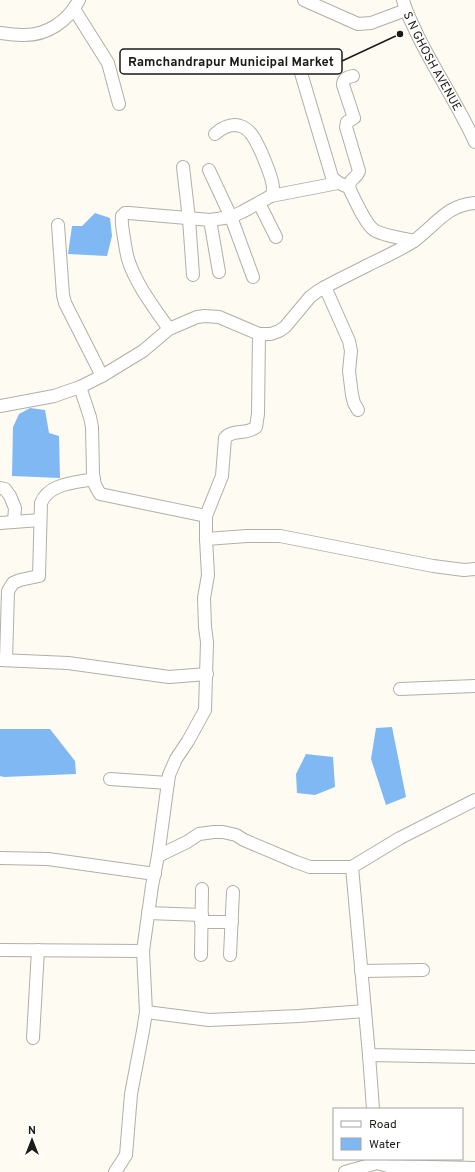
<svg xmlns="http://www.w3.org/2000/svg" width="475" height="1172" font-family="Overpass,sans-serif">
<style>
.water{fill:#80b8f3}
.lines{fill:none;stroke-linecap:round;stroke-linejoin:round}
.minor-casing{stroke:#b1afa7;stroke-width:14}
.minor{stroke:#fff;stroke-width:12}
.labels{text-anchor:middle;stroke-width:3;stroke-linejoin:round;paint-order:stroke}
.street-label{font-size:12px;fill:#1b1b17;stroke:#fff}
.leader{fill:none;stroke:#1b1b17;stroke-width:1.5}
.callout-dot{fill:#1b1b17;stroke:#fff;stroke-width:1.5}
.callout{fill:#fff;stroke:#1b1b17;stroke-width:1.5}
.callout-label{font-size:13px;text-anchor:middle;font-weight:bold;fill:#1b1b17}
</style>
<rect width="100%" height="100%" fill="#fdfbf2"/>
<path class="water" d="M95 213 110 218 112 236 107 256 68 254 72 226H82Z
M30 408 45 410 49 433 59 436 60 478 12 476 13 427 19 414Z
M392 727 406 797 386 805 371 759 376 728Z
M0 729H50L75 761 76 774 4 777 0 776Z
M306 754 333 757 335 787 315 795 297 793 296 774Z"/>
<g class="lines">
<defs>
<g id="minor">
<path d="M304 0 358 24 371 23 406 10"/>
<path id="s1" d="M403 0C406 12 412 23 417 34 435 71 458 105 475 142"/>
<path d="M74 9 108 63 119 104"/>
<path d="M0 33C7 34 15 35 22 35 47 36 68 21 79 0"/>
<path d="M298 63 332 177C337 183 342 185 349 187"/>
<path d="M353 76C348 77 343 78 343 85L354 118 347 122 346 127 359 171C356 180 347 179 350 190 355 200 366 225 374 230 383 236 403 238 414 241"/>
<path d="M183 167 189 219 193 275"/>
<path d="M209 170 231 217 253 277"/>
<path d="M271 196 338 183"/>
<path d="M259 203 276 237"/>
<path d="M210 220 219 272"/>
<path d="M58 225 63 295 65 303 102 376"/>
<path d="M325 287 349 341 351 351 349 371 352 395 354 403 358 410"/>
<path d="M169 329C155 309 135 283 128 259 126 252 125 245 124 238 123 231 121 223 122 216L125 213H129L210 220 231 217 242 212 271 196C273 193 273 191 273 187 272 176 259 145 252 135 249 131 245 127 240 126 231 123 222 128 215 134"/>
<path d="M80 387 90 417 92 427 93 474 95 485 100 494 206 516 222 476 225 438C232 429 247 435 256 427L258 414 259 334"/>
<path d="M0 406 54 396 80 387 102 376 143 351 169 329 197 317 205 316 219 317 259 334H271L279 331 285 327 310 297 318 291C335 281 353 273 370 264 385 257 400 250 414 241 436 225 446 205 475 203"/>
<path d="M0 488 5 489 10 496 15 508 14 522"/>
<path d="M206 516V539L208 575 204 598 205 627 207 642 205 710 188 741 176 759 169 775 158 856 187 842 199 834 214 832H223L236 835 244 840 296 862 310 867H352"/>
<path d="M0 523 40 520"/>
<path d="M206 539 247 536H280L433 566 464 570 475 569"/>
<path d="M0 660 68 663 169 677 207 674"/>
<path d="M6 660 8 591 13 583 20 580 39 576 41 503C49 483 75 483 94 479"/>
<path d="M400 689 475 686"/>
<path d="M110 779 168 783"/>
<path d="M475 800 400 838 352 867 369 1055 475 1057"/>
<path d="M0 858 48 859 155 874"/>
<path d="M148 913 202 915"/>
<path d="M201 922H232"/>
<path d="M0 950 143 951"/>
<path d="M201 955 202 889"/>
<path d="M230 955 233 892"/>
<path d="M361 971 423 970"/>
<path d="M146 1012 209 1020 299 1016 365 1011"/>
<path d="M33 1038 38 950"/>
<path d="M369 1055 373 1109"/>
<path d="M115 1172 126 1155 131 1094 143 1031 146 1012 143 951 152 886 158 856"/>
<path d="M345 1172 377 1163 388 1166 475 1168"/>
</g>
</defs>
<use href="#minor" class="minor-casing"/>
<use href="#minor" class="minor"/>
</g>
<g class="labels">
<g class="street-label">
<text dy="4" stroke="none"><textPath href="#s1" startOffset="68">S N GHOSH AVENUE</textPath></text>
</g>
</g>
<path class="leader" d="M400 34L342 61"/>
<circle class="callout-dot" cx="400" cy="34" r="4"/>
<rect class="callout" x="120" y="49" width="222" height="25" rx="4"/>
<g class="callout-label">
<text x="231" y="66">Ramchandrapur Municipal Market</text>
</g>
<rect x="333" y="1108" width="130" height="52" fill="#ffffff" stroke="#a4a4a2"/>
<rect x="341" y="1121" width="20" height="6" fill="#ffffff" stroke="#a4a4a2"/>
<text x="369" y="1128" font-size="12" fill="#1b1b17">Road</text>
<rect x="341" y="1138" width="20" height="12" fill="#80b8f3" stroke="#a4a4a2"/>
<text x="369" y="1148" font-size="12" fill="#1b1b17">Water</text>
<g transform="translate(32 1140)" stroke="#ffffff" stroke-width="3" paint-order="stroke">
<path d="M0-3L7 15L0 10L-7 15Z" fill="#1b1b17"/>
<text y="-6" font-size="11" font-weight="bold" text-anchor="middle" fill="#1b1b17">N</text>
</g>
</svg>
